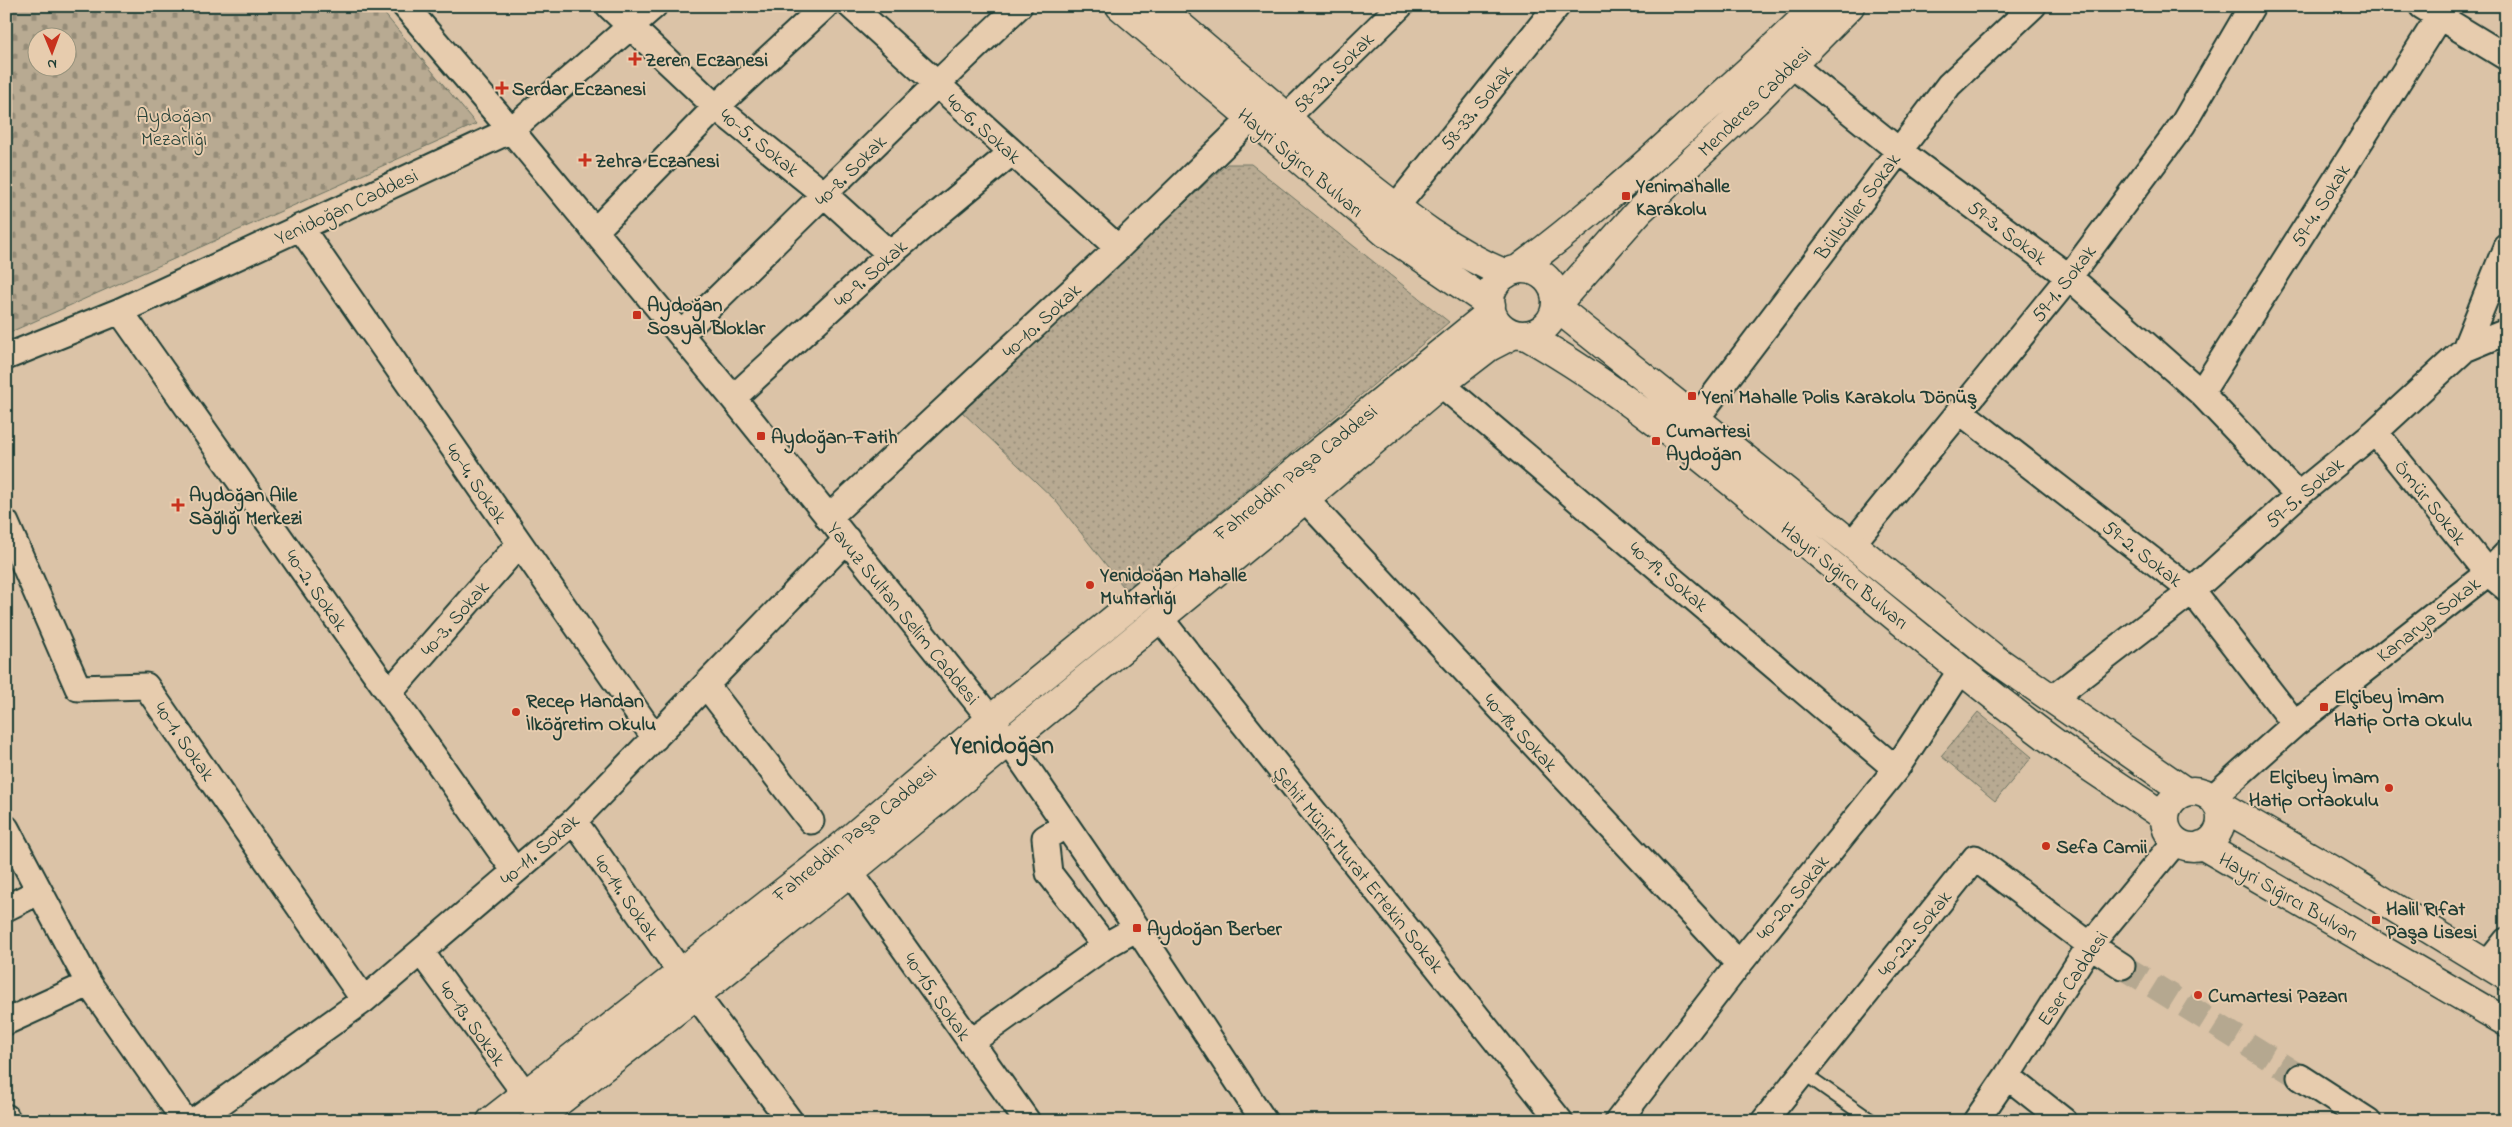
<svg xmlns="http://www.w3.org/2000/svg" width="2512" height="1127" font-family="'Indie Flower',sans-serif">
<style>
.grass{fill:url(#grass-dots);stroke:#6c7463}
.cemetery{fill:url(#cemetery-stones);stroke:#6c7463;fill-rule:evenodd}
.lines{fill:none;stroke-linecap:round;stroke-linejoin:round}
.minor-tunnel{stroke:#b5a890;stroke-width:25;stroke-dasharray:25 12;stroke-linecap:butt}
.service-casing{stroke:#1f3d34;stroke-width:16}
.minor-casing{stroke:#1f3d34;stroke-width:29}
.tertiary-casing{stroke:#1f3d34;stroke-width:31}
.secondary-casing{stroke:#1f3d34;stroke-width:31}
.primary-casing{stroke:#1f3d34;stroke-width:31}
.service{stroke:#e7ccae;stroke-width:12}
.minor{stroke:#e7ccae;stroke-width:25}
.tertiary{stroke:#e7ccae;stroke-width:28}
.secondary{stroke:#e7ccae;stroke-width:28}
.primary{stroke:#e7ccae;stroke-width:28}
.poi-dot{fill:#c8321e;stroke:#e7ccae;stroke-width:2}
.labels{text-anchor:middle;stroke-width:4;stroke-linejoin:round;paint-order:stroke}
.poi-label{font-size:20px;font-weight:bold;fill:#1f3d34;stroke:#e7ccae;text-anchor:start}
.street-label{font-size:20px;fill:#1f3d34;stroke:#e7ccae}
.park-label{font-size:20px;fill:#274239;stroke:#e7ccae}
.district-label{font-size:25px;font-weight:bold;fill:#1f3d34;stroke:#e7ccae}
</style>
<defs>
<pattern id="grass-dots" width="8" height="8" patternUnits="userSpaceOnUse" patternTransform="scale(1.25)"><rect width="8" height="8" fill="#b8aa92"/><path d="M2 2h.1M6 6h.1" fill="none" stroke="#958c78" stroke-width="1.8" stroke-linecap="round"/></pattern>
<pattern id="cemetery-stones" width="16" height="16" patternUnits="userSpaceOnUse" patternTransform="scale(1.25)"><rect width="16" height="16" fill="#b8aa92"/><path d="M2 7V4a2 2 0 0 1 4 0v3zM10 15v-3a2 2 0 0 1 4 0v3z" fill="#958c78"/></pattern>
</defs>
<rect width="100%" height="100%" fill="#dbc3a7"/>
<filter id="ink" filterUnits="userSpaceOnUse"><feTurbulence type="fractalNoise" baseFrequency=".02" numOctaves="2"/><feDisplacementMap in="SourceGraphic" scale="10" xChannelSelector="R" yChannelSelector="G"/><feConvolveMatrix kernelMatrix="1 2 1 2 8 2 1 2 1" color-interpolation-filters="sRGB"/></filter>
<g filter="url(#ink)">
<path class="grass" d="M1227 164H1251L1449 322 1126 590 1055 500 960 410Z
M1978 712 2032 757 1995 801 1941 756Z"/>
<path class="cemetery" d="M6 6H378L476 124 6 334ZM38 38H68V68H38Z"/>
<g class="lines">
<path class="minor-tunnel" d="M2122 966 2300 1077"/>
<defs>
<path id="service" d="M1802 1072 1872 1121"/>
<path id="minor" d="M405 6 511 130 733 398 1009 742 1137 928 1264 1121
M609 6 716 107 825 195 890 254
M851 6 1118 248
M2422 6 2506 57
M1792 65 1898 150 2069 277 2201 393 2298 495
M1287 117 1400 6
M1396 207 1557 6
M300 227 655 738
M595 231 716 107 825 6
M120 311 514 870
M681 334C794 225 904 113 1019 6
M2465 349 2506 332
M6 357 120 311 511 130 654 6
M1441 384 1896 769
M2201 393 2439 17
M733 398 890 254 1011 153
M1961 412 2192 591 2295 724
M1696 419 1949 85 2033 6
M2375 432 2488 573 2506 588
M1305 499 1739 964
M828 518 1118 248 1251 119
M6 523 78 688 146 686 364 1000
M1852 544 2069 277 2183 124 2252 6
M1159 617 1560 1121
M706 685 811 821
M389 693 519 544
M2053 698 2192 591 2298 495 2375 432 2465 349 2506 247
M2212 798 2295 724 2488 573 2506 554
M574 821 681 973
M1066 825 1045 838 1049 873 1105 946
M6 828 89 984 185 1121
M850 872 1027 1121
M6 908 38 892
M421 952 526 1095
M2487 965 2506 941
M696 995 790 1121
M6 1022 89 984
M971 1042 1105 946 1137 928
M2007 1076 2064 1121
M2300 1077 2368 1121
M6 1117 8 1121
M195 1121 364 1000 574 821 847 539
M1618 1121 1739 964 1896 769 1961 670
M1764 1121 1975 858 2090 945 2122 966
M1976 1121 2007 1076 2090 945 2176 841"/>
<path id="tertiary" d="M1556 307 1995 659 2186 792
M1525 335C1631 394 1731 482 1825 559 1900 620 1974 683 2051 740 2088 767 2127 791 2165 817
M2165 819a28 28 0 1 1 56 0a28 28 0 1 1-56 0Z
M2216 803 2331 869 2506 976
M2202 845 2506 1022"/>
<path id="secondary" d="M1120 6 1387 234 1491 305
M1157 6 1287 117C1308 140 1333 158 1357 177 1404 214 1450 251 1506 274"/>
<path id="primary" d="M1490 302a33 33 0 1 1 66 0a33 33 0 1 1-66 0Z
M1517 270C1576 227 1628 180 1682 131 1727 90 1773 50 1816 6
M1556 305 1640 210 1756 101 1850 6
M491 1121 836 851 990 720 1491 312
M534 1121 696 995 850 872 1305 499 1441 384 1489 347 1514 334"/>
</defs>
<use href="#service" class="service-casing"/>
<use href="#minor" class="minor-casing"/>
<use href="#tertiary" class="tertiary-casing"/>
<use href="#secondary" class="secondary-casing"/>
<use href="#primary" class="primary-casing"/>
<use href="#service" class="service"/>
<use href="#minor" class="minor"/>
<use href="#tertiary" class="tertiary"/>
<use href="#secondary" class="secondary"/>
<use href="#primary" class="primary"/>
</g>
</g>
<g class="poi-dot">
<path d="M632.5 51.5h5v5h5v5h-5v5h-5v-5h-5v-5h5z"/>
<path d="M499.5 80.5h5v5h5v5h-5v5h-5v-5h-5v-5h5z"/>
<path d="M582.5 152.5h5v5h5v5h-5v5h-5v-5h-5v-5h5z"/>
<rect x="1621" y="191" width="10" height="10" rx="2.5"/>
<rect x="632" y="310" width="10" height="10" rx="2.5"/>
<rect x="1687" y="391" width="10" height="10" rx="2.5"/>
<rect x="756" y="431" width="10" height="10" rx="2.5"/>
<rect x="1651" y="436" width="10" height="10" rx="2.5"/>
<path d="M175.5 497.5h5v5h5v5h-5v5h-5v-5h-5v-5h5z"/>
<circle cx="1090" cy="585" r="5"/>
<rect x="2319" y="702" width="10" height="10" rx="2.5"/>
<circle cx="516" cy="712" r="5"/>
<circle cx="2389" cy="788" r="5"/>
<circle cx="2046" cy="846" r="5"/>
<rect x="2371" y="915" width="10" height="10" rx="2.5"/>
<rect x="1132" y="923" width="10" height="10" rx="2.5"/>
<circle cx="2198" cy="995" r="5"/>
</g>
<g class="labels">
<g class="poi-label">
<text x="645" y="66">Zeren Eczanesi</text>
<text x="512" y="95">Serdar Eczanesi</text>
<text x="595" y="167">Zehra Eczanesi</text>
<text x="1636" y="192">Yenimahalle<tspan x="1636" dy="23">Karakolu</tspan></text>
<text x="647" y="311">Aydoğan<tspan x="647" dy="23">Sosyal Bloklar</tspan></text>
<text x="1702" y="403">Yeni Mahalle Polis Karakolu Dönüş</text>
<text x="1666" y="437">Cumartesi<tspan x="1666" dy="23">Aydoğan</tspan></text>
<text x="771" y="443">Aydoğan-Fatih</text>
<text x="189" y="501">Aydoğan Aile<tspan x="189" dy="23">Sağlığı Merkezi</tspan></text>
<text x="1100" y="581">Yenidoğan Mahalle<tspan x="1100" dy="23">Muhtarlığı</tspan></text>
<text x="2334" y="703">Elçibey İmam<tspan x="2334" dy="23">Hatip Orta Okulu</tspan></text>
<text x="526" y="707">Recep Handan<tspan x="526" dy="23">İlköğretim Okulu</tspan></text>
<text x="2379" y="783" text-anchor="end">Elçibey İmam<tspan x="2379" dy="23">Hatip Ortaokulu</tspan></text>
<text x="2056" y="853">Sefa Camii</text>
<text x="2386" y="915">Halil Rıfat<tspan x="2386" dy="23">Paşa Lisesi</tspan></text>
<text x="1147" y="935">Aydoğan Berber</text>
<text x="2208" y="1002">Cumartesi Pazarı</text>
</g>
<g class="street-label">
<text transform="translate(1333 72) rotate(-45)" y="7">58-32. Sokak</text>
<text transform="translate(1754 101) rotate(-44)" y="7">Menderes Caddesi</text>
<text transform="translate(1476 107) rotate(-51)" y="7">58-33. Sokak</text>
<text transform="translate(984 128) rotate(42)" y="7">40-6. Sokak</text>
<text transform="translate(760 142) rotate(39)" y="7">40-5. Sokak</text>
<text transform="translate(1301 162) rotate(40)" y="7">Hayri Sığırcı Bulvarı</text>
<text transform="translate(850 170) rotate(-45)" y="7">40-8. Sokak</text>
<text transform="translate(2320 205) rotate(-58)" y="7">59-4. Sokak</text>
<text transform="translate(346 206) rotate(-25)" y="7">Yenidoğan Caddesi</text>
<text transform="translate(1857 206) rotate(-53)" y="7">Bülbüller Sokak</text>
<text transform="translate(2008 232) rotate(37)" y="7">59-3. Sokak</text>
<text transform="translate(870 273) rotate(-42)" y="7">40-9. Sokak</text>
<text transform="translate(2063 283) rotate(-52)" y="7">59-1. Sokak</text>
<text transform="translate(1041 320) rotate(-43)" y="7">40-10. Sokak</text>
<text transform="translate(1295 472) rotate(-39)" y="7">Fahreddin Paşa Caddesi</text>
<text transform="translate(477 483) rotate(55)" y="7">40-4. Sokak</text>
<text transform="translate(2304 492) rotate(-41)" y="7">59-5. Sokak</text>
<text transform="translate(2431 502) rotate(51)" y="7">Ömür Sokak</text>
<text transform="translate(2143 553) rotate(38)" y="7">59-2. Sokak</text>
<text transform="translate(1845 575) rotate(39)" y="7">Hayri Sığırcı Bulvarı</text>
<text transform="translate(1669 576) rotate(40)" y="7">40-19. Sokak</text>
<text transform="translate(317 590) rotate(55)" y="7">40-2. Sokak</text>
<text transform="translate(904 613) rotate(51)" y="7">Yavuz Sultan Selim Caddesi</text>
<text transform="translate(454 618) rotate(-49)" y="7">40-3. Sokak</text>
<text transform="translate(2428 619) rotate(-38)" y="7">Kanarya Sokak</text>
<text transform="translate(1521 732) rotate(47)" y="7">40-18. Sokak</text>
<text transform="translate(185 741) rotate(55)" y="7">40-1. Sokak</text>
<text transform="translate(854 833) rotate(-39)" y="7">Fahreddin Paşa Caddesi</text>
<text transform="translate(539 849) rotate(-41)" y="7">40-11. Sokak</text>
<text transform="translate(1359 869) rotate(51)" y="7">Şehit Münir Murat Ertekin Sokak</text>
<text transform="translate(2289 896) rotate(30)" y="7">Hayri Sığırcı Bulvarı</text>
<text transform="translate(627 897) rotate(55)" y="7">40-14. Sokak</text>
<text transform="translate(1792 897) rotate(-51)" y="7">40-20. Sokak</text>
<text transform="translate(1914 933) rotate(-51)" y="7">40-22. Sokak</text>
<text transform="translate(2072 978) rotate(-56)" y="7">Eser Caddesi</text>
<text transform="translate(938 996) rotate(55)" y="7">40-15. Sokak</text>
<text transform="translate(473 1023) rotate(54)" y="7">40-13. Sokak</text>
</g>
<g class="park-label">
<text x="174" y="122">Aydoğan<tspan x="174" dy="23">Mezarlığı</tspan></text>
</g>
<g class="district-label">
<text x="1002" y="753">Yenidoğan</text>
</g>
</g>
<rect width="2512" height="1127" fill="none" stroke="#e7ccae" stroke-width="25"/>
<rect x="12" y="12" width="2487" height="1102" fill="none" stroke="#1f3d34" stroke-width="2" filter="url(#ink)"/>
<g transform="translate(52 52) rotate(179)"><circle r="24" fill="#e7ccae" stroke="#97937d"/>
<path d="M0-4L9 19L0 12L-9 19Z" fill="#c8321e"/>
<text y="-8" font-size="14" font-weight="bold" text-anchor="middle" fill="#1f3d34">N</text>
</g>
</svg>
